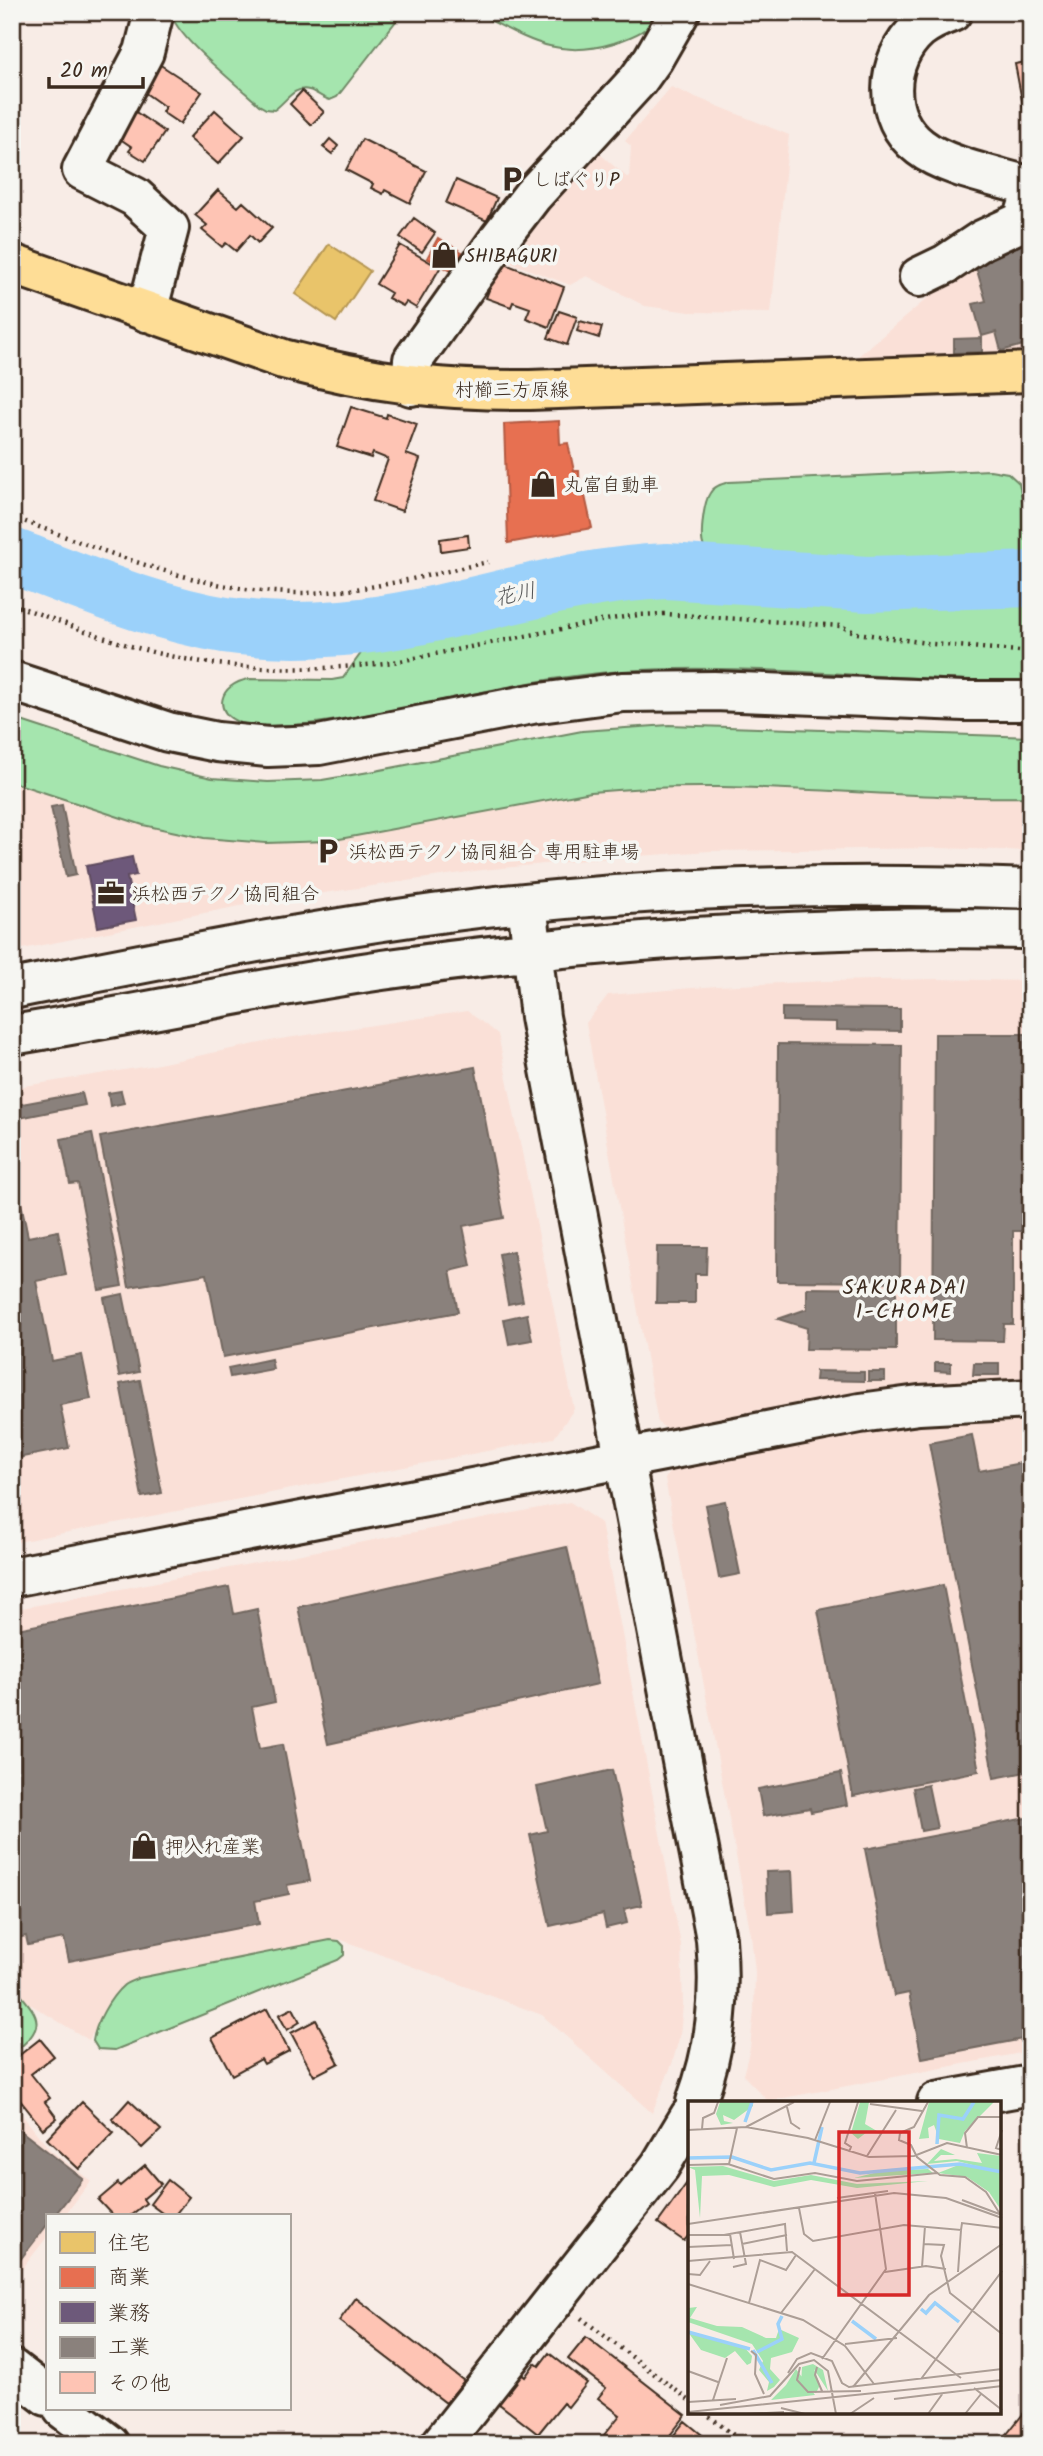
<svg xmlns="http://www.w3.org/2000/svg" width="1043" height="2456" font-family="Kalam,'Klee One',sans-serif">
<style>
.built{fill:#fae0d7}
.green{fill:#a5e5ae;stroke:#708866;stroke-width:2}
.homes{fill:#e9c46a;stroke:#b59653;stroke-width:2}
.shops{fill:#e76f51;stroke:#b35a42;stroke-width:2}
.offices{fill:#6d597a;stroke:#5e4b5e;stroke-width:2}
.industry{fill:#8a817c;stroke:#726760;stroke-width:2}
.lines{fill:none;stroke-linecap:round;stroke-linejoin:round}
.river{stroke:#9bd1fa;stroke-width:56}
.building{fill:#fec4b4;stroke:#3b2a1e;stroke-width:2}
.minor-casing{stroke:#3b2a1e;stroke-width:44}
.major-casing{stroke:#3b2a1e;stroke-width:44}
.path{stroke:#3b2a1e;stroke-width:4.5;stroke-dasharray:2 5;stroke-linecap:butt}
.minor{stroke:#f6f6f2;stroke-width:38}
.major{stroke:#fedd96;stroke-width:38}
.labels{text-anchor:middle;stroke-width:7;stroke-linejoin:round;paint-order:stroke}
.poi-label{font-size:19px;fill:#3b2a1e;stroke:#f6f6f2;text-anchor:start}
.street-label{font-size:19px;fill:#3b2a1e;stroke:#f6f6f2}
.water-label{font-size:21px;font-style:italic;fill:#535455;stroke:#f6f6f2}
.neighbourhood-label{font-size:21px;letter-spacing:2px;fill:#3b2a1e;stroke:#f6f6f2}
.inset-river{fill:none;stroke:#9bd1fa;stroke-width:3.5}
.inset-road{fill:none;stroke:#ac9e96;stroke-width:2}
.view{fill:#d62828;fill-opacity:0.15;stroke:#d62828;stroke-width:3.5}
.inset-edge{fill:none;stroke:#3b2a1e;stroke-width:3.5}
</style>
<rect width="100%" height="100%" fill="#f8ece6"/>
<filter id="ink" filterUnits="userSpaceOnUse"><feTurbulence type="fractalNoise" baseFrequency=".0143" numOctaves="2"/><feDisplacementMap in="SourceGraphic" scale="14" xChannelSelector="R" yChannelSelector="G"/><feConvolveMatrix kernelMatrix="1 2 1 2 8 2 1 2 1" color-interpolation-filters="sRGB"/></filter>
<g filter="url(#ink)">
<path class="built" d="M671 87 789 135 771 313 690 312 645 306 587 276 570 285 509 262 548 210 600 154 629 179 631 146 625 141Z
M1031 228V351L857 357 995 242Z
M12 782 143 825 204 838 266 843 329 841 591 792 630 788 712 787 961 797H1031V851L939 848 710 851 596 859 482 870 255 903 12 951Z
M937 979 1031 981V1380L927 1386 670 1431 658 1423 586 1023 608 995 717 986 827 981Z
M467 1011 498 1034 574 1409 554 1438 12 1543V1088L149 1066 280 1039Z
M1031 1418V2051L768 2101 743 2075 750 2048 754 2010 755 1972 751 1935 665 1479 672 1468 863 1432 980 1419Z
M570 1502 601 1523 681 1945 683 2005 680 2035 672 2064 652 2113 542 2015 339 1939 139 1978 125 1984 115 1995 89 2040 28 2003 12 1984V1610Z
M12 2102 50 2150 91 2181 64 2216H47V2237L12 2282Z"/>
<path class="green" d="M171 12H403L337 97 330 100C322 98 316 92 309 90 294 85 285 103 274 110L266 109 259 105C240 87 173 35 171 12Z
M474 12H664C649 30 635 36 614 43 555 61 525 37 474 12Z
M990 470 1008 473 1019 483 1030 535 1029 550 1019 560 1004 564 867 567 722 558C715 556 708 554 704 547 699 538 704 501 710 493 714 486 722 484 729 482Z
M667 588 866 600 1031 596V680C896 683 758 662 623 671 548 676 473 694 399 709 364 715 329 723 294 725 277 725 258 728 241 723 211 713 219 684 249 679L332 680 343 678 367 645 379 640C474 621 569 590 667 588Z
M12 718 159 766 212 778 268 782 322 780 375 771 582 731 669 725 1031 737V797C884 800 737 777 591 792L329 841 266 843 204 838 143 825 12 782Z
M330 1940 339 1941 344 1946V1955L338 1960 115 2050 98 2049 93 2041C95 2024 110 1997 124 1985 128 1982 134 1980 139 1978Z
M12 1984C39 2017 50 2024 12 2054Z"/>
<path class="homes" d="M329 244 370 271 336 322 295 294Z"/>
<path class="shops" d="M438 238 462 252 451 271 427 258Z
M559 421 560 444 568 443 574 471H579L580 496H585L592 528 508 543 504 424Z"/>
<path class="offices" d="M132 857 136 875 127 877 136 920 98 927 86 866Z"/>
<path class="industry" d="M1031 233V343L1001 351 996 332 982 336 973 304 986 301 974 260Z
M982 338V352L954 353V339Z
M62 805 76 875 66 877 51 807Z
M782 1008 900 1009V1031L836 1030V1022L782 1021Z
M935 1034H1027L1025 1231H1013V1324H1004L1003 1341 933 1340Z
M778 1044 902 1045 900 1282 777 1281Z
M475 1067 504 1218 463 1226 471 1266 450 1271 458 1312 223 1357 207 1274 129 1287 100 1137Z
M121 1091 124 1103 110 1106 108 1093Z
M82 1093 85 1105 19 1118 16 1105Z
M92 1133 122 1286 99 1290 78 1183 70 1184 61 1139Z
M12 1158 28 1237 58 1231 66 1275 36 1281 52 1361 82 1355 91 1399 60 1405 69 1448 12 1459Z
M657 1247H707L706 1274H695V1303H656Z
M513 1251 523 1301 508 1304 499 1254Z
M807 1288 896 1289V1350L806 1349 807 1328 778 1319 807 1309Z
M123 1294 139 1372 119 1376 104 1298Z
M527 1314 532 1340 509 1344 504 1319Z
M271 1359 273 1369 230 1377 228 1368Z
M935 1363H951V1372L935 1371Z
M974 1363H999V1375H973Z
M816 1371 864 1372V1381L815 1380Z
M868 1372H885V1381H868Z
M140 1380 162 1493 142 1497 120 1384Z
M972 1435 979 1471 1031 1461V1771L994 1778 929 1443Z
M725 1501 740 1574 719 1578 705 1505Z
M567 1547 598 1684 328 1744 298 1607Z
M943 1585 979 1771 853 1796 818 1610Z
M229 1587 234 1614 257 1609 275 1702 252 1707 260 1748 283 1744 310 1881 287 1885 289 1894 255 1901 259 1924 69 1961 64 1938 28 1945 26 1936 12 1939V1630Z
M612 1770 642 1905 624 1909 627 1923 606 1928 603 1914 550 1926 530 1835 547 1831 537 1787Z
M841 1773 847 1805 811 1812 810 1808 763 1816 758 1789Z
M928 1785 937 1828 921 1831 913 1788Z
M1031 1817V1977L1025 1978 1031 2009V2020L1025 2021 1028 2038 922 2058 909 1993 894 1996 865 1849Z
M792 1871 794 1911 768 1913 766 1872Z
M12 2124 83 2179 54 2216H47V2225L12 2270Z"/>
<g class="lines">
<path class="river" d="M12 556C82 582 152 613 225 625 264 631 303 631 342 628 452 619 555 575 667 571L867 584 1031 579"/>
</g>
<path class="building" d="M1031 61V110L1024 111 1015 64Z
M159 64 202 92 180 124 162 112 165 107 141 90Z
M302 91 324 112 311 125 290 104Z
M130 108 165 132 145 161 129 151 132 147 113 134Z
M215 110 244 136 218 164 189 138Z
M330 139 338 146 332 154 323 147Z
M362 139 426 171 410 203 385 190 383 194 371 188 373 184 346 170Z
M456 180 497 198 487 221 446 203Z
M218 190 238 207 243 202 272 228 258 243 250 235 236 251 226 243 222 247 202 230 207 225 195 215Z
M414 218 435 233 422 252 400 237Z
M400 245 440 268 416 308 406 302 403 306 388 298 391 293 376 284Z
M500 262 564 287 549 327 526 318 530 308 513 302 511 307 486 298Z
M559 311 577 317 567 345 548 338Z
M580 321 602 327 599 338 577 331Z
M351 407 386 418 387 414 417 424 406 454 420 459 402 511 373 501 388 459 373 453 371 458 337 447Z
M468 535 469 547 441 551 440 539Z
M293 2008 300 2022 287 2030 279 2015Z
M267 2009 289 2051 264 2064 261 2059 232 2075 212 2038Z
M316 2020 339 2063 314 2076 291 2033Z
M40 2039 54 2056 31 2074 50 2098 45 2102 57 2118 43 2129 12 2090V2061Z
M129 2100 161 2130 142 2148 112 2119Z
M82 2102 114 2133 79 2169 47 2139Z
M145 2165 161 2184 143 2199 146 2203 130 2216H113L98 2200 118 2183 120 2186Z
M168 2180 189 2197 174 2216H166L150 2204Z
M689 2180 690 2234 684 2241 658 2223Z
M356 2298 464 2381 446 2403 339 2321Z
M586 2337 686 2415 663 2444H616L604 2435 620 2415 598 2398 606 2388 568 2359Z
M549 2353 587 2383 568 2407 563 2403 538 2434 498 2403 521 2374 525 2377 535 2363 539 2366Z
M1031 2404V2444H1009L1003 2439Z
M685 2421 707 2439 703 2444H667Z"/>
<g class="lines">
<defs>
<path id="minor" d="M952 12C941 16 928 22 919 29 884 60 882 118 920 147 945 167 999 177 1031 187
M919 277 946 264 982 240 1023 221 1031 195
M147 312 169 228 135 197 82 170 144 52 154 12
M411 386 413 360 499 239 532 196 638 80 653 59 680 12
M12 681 168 732 217 742 268 747 319 745 532 704 623 692 714 691 964 701H1031
M527 903 540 1017 716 1939C721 1997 716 2048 696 2102
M12 989C170 958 327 926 487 907 667 886 849 882 1031 889
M12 1035C136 1015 258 988 382 970 598 939 813 925 1031 929
M12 1577 860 1413 919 1405 1031 1399
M937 2102 1031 2085
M12 2369 47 2396
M63 2409 109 2444
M441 2444 660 2166 690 2116"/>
<path id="major" d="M12 264 283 359C370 382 440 391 530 390L1031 372"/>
</defs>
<use href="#minor" class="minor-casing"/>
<use href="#major" class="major-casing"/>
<path class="path" d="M12 517C107 551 202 594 305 593 367 592 428 575 488 562
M12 604C48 617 83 631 118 642 209 672 307 674 400 661L611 619 638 615 666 614 840 626 857 633 933 644 1031 652
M581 2318 690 2401
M704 2412 745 2444"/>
<use href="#minor" class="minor"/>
<use href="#major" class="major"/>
</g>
</g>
<defs>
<symbol id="parking-bare" viewBox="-9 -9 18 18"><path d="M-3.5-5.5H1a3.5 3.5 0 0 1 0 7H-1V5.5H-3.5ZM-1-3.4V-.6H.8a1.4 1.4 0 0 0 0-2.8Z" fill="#3b2a1e" stroke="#f6f6f2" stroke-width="2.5" paint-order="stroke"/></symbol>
<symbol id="shop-bare" viewBox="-9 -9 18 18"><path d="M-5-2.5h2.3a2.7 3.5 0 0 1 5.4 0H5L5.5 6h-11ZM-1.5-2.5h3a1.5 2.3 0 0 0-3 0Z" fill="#3b2a1e" stroke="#f6f6f2" stroke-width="2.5" paint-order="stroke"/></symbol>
<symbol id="office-bare" viewBox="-9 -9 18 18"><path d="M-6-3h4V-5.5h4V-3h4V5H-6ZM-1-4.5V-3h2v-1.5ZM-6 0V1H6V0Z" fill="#3b2a1e" stroke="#f6f6f2" stroke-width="2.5" paint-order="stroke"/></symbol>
</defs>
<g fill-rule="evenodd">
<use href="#parking-bare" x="493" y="160" width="38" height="38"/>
<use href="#shop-bare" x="425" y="236" width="38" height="38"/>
<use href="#shop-bare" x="524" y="465" width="38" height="38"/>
<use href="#parking-bare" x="309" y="832" width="38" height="38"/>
<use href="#office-bare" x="92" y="874" width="38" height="38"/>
<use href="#shop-bare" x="125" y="1827" width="38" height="38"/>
</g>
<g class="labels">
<g class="poi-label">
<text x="533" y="186">しばぐりP</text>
<text x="465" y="262">SHIBAGURI</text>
<text x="564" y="491">丸富自動車</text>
<text x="349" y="858">浜松西テクノ協同組合 専用駐車場</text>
<text x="132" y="900">浜松西テクノ協同組合</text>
<text x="165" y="1853">押入れ産業</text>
</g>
<g class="street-label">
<text x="512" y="396">村櫛三方原線</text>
</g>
<g class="water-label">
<text transform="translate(515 594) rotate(-12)" y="7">花川</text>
</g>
<g class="neighbourhood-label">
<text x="905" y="1294">SAKURADAI<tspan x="905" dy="24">1-CHOME</tspan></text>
</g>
</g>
<g transform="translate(688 2101)">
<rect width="313" height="313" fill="#f8ece6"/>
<path d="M32 1H65V5L46 19 35 14 36 20 45 22 33 24 28 13ZM172 1H181L177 23 194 33 179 31 170 38 163 32ZM241 1H306L277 30 272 42 251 38 246 24 240 27 241 37 231 38ZM253 48 267 54H253L246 60 268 58 294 62 289 52 313 55V109L301 91 279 76 250 72 273 63 304 69 269 60 239 63ZM35 65 86 80 123 74 169 83 240 80 169 87 123 79 86 86 41 74 14 75 12 117 7 69 0 66ZM240 68 245 72 166 77 194 70ZM9 206 2 217 29 225 54 226 78 237H88L91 228 111 237 104 251 83 257 82 268 92 279 86 286 79 290 81 281 71 269 75 260 64 243 0 221V207ZM0 231 56 246 64 255 63 262 59 264 47 250 37 257 13 249ZM125 263 135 269 140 290 126 268 132 284 128 292 113 284 114 266ZM108 268 127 294 83 299 98 284Z" fill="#a5e5ae"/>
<path class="inset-river" d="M57 21 64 1M249 43 251 14 275 18 286 1M0 57 44 56 83 69 122 62 172 72 272 63 314 71M126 62 134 26M233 208 238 212 247 202 271 221M164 220 188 238M0 231 62 248M65 249 84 282M69 251 94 238 90 223 94 215"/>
<path class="inset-road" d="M240 1 226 26 212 32 211 39 223 44 229 56 252 74 277 76 298 91 312 113M182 3 234 10M99 6 103 22 112 28M58 26 106 1M14 28 15 17 26 12 30 1M0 29 58 26 120 37 181 56 226 55 259 42 314 54M314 29 308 47 314 49M127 39 142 1M279 47 277 32 290 16H314M161 51 163 46 157 42 170 1M179 55 208 9M41 63 49 27M0 64 40 63 86 78 127 72 169 80 249 72M149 97 200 90M274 99 314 114M111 107 116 133 125 140 216 124 273 129 274 122 314 127M0 123 206 92 258 97 314 117M42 133 46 158M0 134H36L97 123 99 150M54 143 99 134M235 143 256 144 253 155 262 192 314 233M0 146 44 144M0 160 104 151 273 277M45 166 58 163 52 131M234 166 237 125M197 171 238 165 258 168M270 171 273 129M0 173 12 174 22 160M0 183 115 219 157 245 186 283M61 202 72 159 98 169 108 154M93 212 127 168M157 243 209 237M63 250 68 254 67 273 76 293M134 258 198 168 187 92M112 266 109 279 120 291 173 290M129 266 127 274 134 290M0 270 30 281M100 272 109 258 123 252 144 260 154 282 161 286 314 268M233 278 314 170M165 286 241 194 314 143M286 287 314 309M206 298 314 285M25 299 39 257M0 301 48 298M32 304 82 295 111 263 126 259 140 270 148 313M93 307 117 313M0 311 314 279M58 313 96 311M162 313 186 297M240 313 255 292M277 313 293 293"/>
<path class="view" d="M151 31H221V194H151Z"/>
<rect width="313" height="313" class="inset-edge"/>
</g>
<rect width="1043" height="2456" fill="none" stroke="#f6f6f2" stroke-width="42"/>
<rect x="21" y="21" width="1001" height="2414" fill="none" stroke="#3b2a1e" stroke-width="2.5" filter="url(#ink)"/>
<rect x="46" y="2214" width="245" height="196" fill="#f6f6f2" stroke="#aba49d" stroke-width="2"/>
<rect x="60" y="2232" width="35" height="21" fill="#e9c46a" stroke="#aba49d" stroke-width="2"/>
<text x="108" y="2250" font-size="21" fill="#3b2a1e">住宅</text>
<rect x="60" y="2267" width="35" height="21" fill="#e76f51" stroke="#aba49d" stroke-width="2"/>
<text x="108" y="2284" font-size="21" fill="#3b2a1e">商業</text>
<rect x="60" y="2302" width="35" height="21" fill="#6d597a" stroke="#aba49d" stroke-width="2"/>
<text x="108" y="2320" font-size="21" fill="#3b2a1e">業務</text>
<rect x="60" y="2337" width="35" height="21" fill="#8a817c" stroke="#aba49d" stroke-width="2"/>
<text x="108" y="2354" font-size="21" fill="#3b2a1e">工業</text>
<rect x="60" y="2372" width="35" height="21" fill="#fec4b4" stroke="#aba49d" stroke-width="2"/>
<text x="108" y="2390" font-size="21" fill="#3b2a1e">その他</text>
<path d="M49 77v10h94v-10" fill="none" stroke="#3b2a1e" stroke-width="3.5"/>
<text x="60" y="77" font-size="21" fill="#3b2a1e" stroke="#f6f6f2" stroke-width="5" paint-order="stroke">20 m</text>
</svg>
